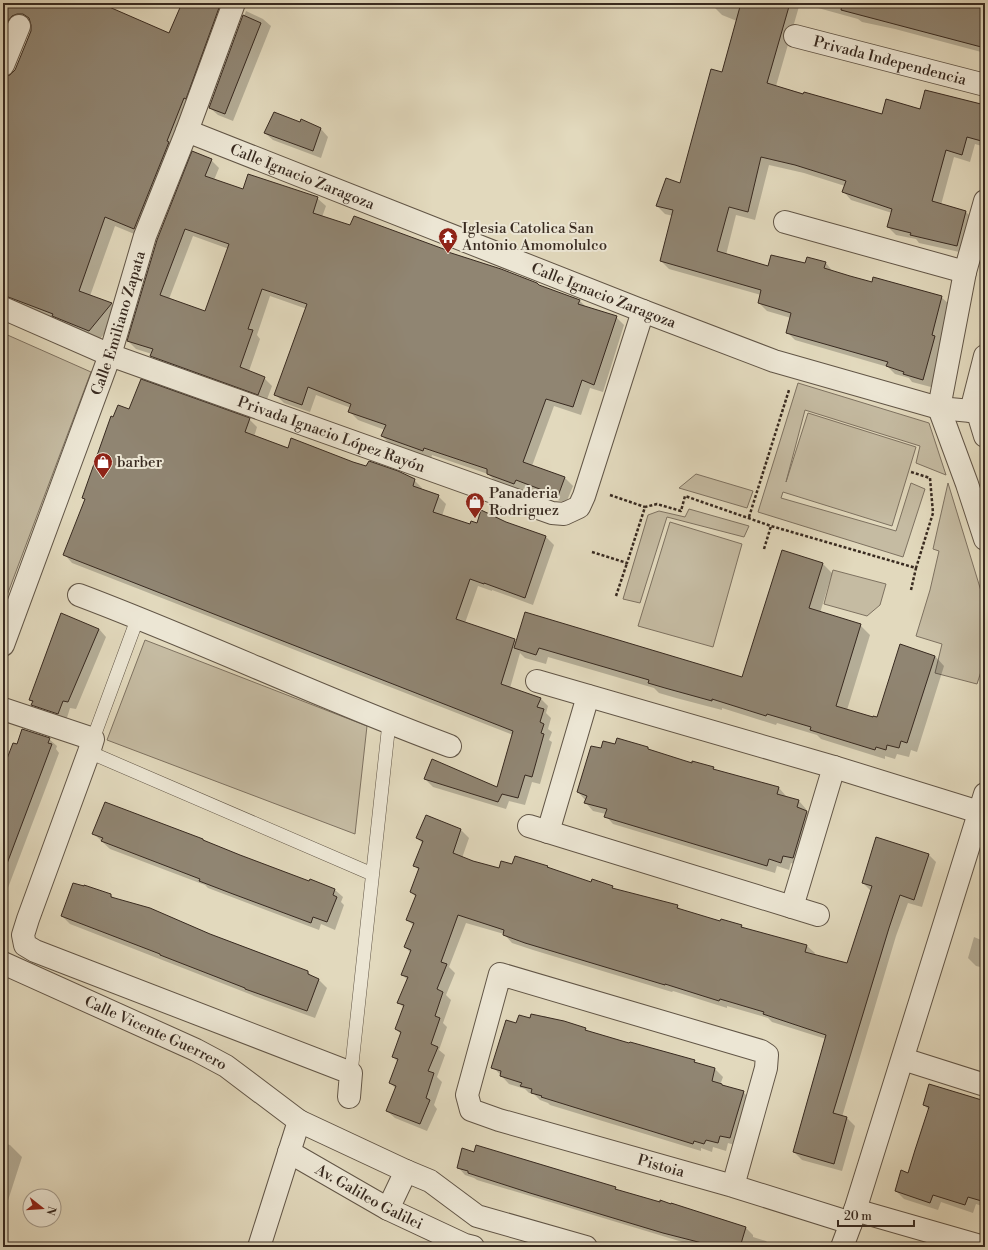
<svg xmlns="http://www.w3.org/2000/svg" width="988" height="1250" font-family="'Libre Bodoni',serif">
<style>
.green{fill:#c5bba2;stroke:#7e7261}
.shadow{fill:#0003;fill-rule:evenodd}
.building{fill:#908572;stroke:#382a20;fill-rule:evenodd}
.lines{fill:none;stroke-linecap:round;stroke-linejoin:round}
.lane-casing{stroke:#625647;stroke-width:14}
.street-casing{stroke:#625647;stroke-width:24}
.path{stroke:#382a20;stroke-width:2.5;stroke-dasharray:3 2;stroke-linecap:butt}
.lane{stroke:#ece6d4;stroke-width:13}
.street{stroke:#ece6d4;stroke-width:22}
.labels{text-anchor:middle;stroke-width:4;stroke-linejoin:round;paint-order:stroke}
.street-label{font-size:15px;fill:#382a20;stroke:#ece6d4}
.poi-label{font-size:15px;fill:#382a20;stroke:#ece6d4;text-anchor:start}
</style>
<rect width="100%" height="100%" fill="#e2d9bd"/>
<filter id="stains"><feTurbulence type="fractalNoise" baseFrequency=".005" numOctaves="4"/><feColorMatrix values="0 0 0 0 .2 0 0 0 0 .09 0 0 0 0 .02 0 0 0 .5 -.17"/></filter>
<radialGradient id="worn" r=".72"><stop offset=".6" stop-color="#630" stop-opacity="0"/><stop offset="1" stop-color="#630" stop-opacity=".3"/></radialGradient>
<path class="green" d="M3 333 91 372 3 606Z
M798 383 929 423 946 475 916 463 920 446 805 410 786 482 808 413 916 447 892 526 783 492 781 498 896 531 911 483 925 489 903 557 758 512Z
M696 474 753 491 747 508 679 488Z
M948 483 985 604V659L977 684 935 673 942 644 916 636 930 590 939 551 933 549Z
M689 509 749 526 744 537 667 517 640 603 623 599 648 515 659 511 685 517Z
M670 522 742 544 713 647 638 626Z
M833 570 886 584 880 605 867 616 824 604Z
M145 640 367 726 355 834 107 740Z"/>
<path class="shadow" d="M3 3H97L170 34 183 3H229L144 238 115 226 90 296 112 304 122 313 99 340 3 301V112L32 25 27 23 14 37 3 33Z
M716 3H985V53L895 29 862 22 858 19 800 3 776 86 882 115 921 110 985 106V147L975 144 970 162 954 157 941 205 965 211 973 219 964 253 919 243 916 239 896 235 888 227 892 213 851 200 844 192 845 186 804 173 769 165 755 220 736 215 726 255 769 267 826 263 833 272 873 283 941 297 949 304 940 342 942 344 931 387 912 382 909 378 895 374 888 367 795 340 787 332 791 318 767 311 759 303 761 295 669 269 661 261 673 216 665 214 657 206 681 184 723 73 737 21 722 15 714 7Z
M246 11 263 19 271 26 233 121 218 115 210 108Z
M300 124 321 129 328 137 321 158 273 140 265 133Z
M211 160 219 168 214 180 244 190 317 198 326 206 322 217 351 227 448 252 450 254 579 300 587 308 616 317 624 325 603 392 590 388 581 415 554 406 532 466 565 478 573 486 566 503 524 488 522 492 496 482 488 474 432 455 431 459 390 444 382 436 385 430 358 420 350 412 351 408 316 395 310 412 284 403 276 395 307 309 270 296 257 335 260 339 249 371 264 378 272 386 266 402 160 364 151 356 152 354 136 349 128 341ZM193 236 229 249 205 312 169 299Z
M130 410 249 419 257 427 254 437 288 449 353 463 414 480 422 488 421 490 438 496 446 504 442 516 471 525 506 523 546 537 554 545 533 605 492 590V591L478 586 465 623 514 639 517 642 743 678 823 564 832 573 820 613 860 625 870 635 847 710 878 718 935 656 944 666 917 752 911 750 909 757 897 754 895 759 885 756V759L821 739 817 735 777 723 776 725 722 708V710L676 698 659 693 654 688 548 657 546 664 525 658 520 653 510 688 540 698 548 706 546 713 551 718 548 729 552 732 549 740 552 742 540 784 532 782 525 805 509 801 506 809 433 787 425 779 498 788 513 735 72 563 65 555Z
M99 629 106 637 76 709 70 708 66 721 40 713 33 705V703L30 700Z
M49 739 57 746 56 749 59 753 3 901V772L17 745Z
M615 745 648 748 651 752 692 764 713 768 716 771 779 788 786 796V797L799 801 806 809V811L815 819 800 866 791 863 789 870 777 866 775 873 613 824 606 816V814L593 811 586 803V801L578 792 602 750Z
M461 830 469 838 462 858 500 869 513 865 547 867 550 869 591 883 612 887 615 890 677 906 682 911 721 923 741 925 744 929 807 946 815 953 814 956 847 965 871 891 863 883 928 854 936 862 922 907 908 903 896 936 842 1117 847 1118 855 1126 842 1171 802 1160 794 1152 826 1039 772 1022 768 1018 727 1006V1008L673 991 672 992 533 950 512 943 504 934 466 923 449 967 455 973 446 995 451 1000 443 1023 447 1027 439 1050 445 1055 437 1077 442 1082 434 1105 437 1109 427 1131 395 1118 387 1111 396 1089 390 1083 398 1062 393 1057 401 1034 396 1029 404 1008 398 1002 408 980 402 975 411 953 405 947 414 926 407 920 416 897 411 892 419 871 414 865 423 844 417 838Z
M94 834 203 840 205 842 310 882V880L335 890 343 897 341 902 344 905 335 930 321 924 319 930 208 888 205 885 110 849Z
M111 895 114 899 308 972 313 978 319 980 327 988 315 1018 254 996 252 995 70 924 62 916Z
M985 927V968L976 966 968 958 974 937 981 940Z
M544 1016 564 1022 585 1029 587 1032 694 1061 697 1064 715 1069 723 1077 720 1085 743 1092 751 1100 738 1146 728 1143 726 1151 713 1147 712 1152 701 1148V1151L550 1105 548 1103 540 1100 534 1094 529 1093 525 1089 509 1084 493 1067 517 1025 530 1020 543 1018Z
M924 1105 985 1111V1207L976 1204 973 1213 941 1202 938 1210 904 1199 896 1191 909 1174 929 1110Z
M3 1143 10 1145 22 1157 3 1216Z
M458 1167 615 1188 618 1191 724 1220 726 1222 746 1228 753 1235V1237L766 1241 772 1247H699L477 1180 474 1178 465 1175Z"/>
<path class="building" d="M3 3H100L169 33 182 3H214L220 5 186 99 184 98 167 141 169 142 134 229 105 217 79 291 112 303 89 331 52 316 53 314 3 295V77L10 75 15 70 31 31V25L29 18 23 14H17L12 16 8 21 3 32Z
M741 3H790L767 83 803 94 804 92 882 114 886 99 920 109 925 90 985 105V142L967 137 962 155 946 150 932 201 966 211 957 246 910 235 911 233 887 227 892 209 842 192 846 181 795 165 761 157 748 212 729 207 717 251 768 266 771 255 805 263 807 257 826 262 824 268 850 276 872 282 873 277 942 296 932 335 935 336 923 380 903 374 904 372 886 366 888 362 786 333 791 313 758 303 761 290 660 261 673 210 656 206 666 178 680 183 711 69 722 72Z
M842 3H984L982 11 985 12V48L841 10Z
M243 15 261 23 225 114 209 108Z
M274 112 300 122 301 119 321 128 313 151 264 133Z
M192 151 212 159 205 176 243 189 248 174 318 197 313 213 350 225 354 216 449 251 448 252 501 269 537 283 539 285 580 300 578 304 617 316 594 385 582 380 573 407 546 399 523 462 565 477 558 496 516 480 514 484 487 474V469L424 448 423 451 381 436 386 425 348 412 351 404 308 387 302 405 274 395 307 304 262 289 248 329 253 330 240 367 265 377 258 395 150 356 153 349 127 341 157 240ZM185 229 229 244 205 311 160 295Z
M141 379 250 418 245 432 288 448 291 438 353 462 366 466 369 461 398 471 415 479 413 486 439 495 433 512 470 524 471 521 477 523 481 510 506 522 546 536 525 598 484 583V584L470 579 456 619 515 639 501 684 541 698 537 707 544 709 540 722 544 724 541 733 544 734 532 777 525 775 518 798 502 794 498 802 424 779 432 759 497 787 513 731 63 555 85 499 82 498 111 416 113 417 118 405 129 409Z
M782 550 823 563 809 608 861 624 836 706 873 717V716L877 717 900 644 935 656 907 743 901 741 899 748 887 745 886 750 876 747 875 750 810 730 811 727 767 714 766 716 712 699V701L665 688 648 683 649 680 539 648 536 655 514 648 525 612 742 677Z
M61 613 99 629 68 702 63 701 58 714 31 705 33 701 29 700Z
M22 729 50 738 48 743 52 744 5 869H3V769L13 743 17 744Z
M617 738 648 747V749L692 763V761L714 767 713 769 779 787 777 794 799 800 797 807 807 811 793 858 783 856 781 863 769 859 767 866 604 817 607 809 584 803 587 796 577 792 591 746 601 748 603 741 615 744Z
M105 802 203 839V840L240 855 309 881 310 879 335 889 333 895 337 897 327 922 313 917 311 923 233 894 199 881 200 879 101 841 103 838 92 834Z
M426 815 461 829 453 853 473 861 499 868 501 861 512 864 515 856 548 866 547 867 591 882 592 879 613 886 612 888 678 905 677 908 720 921 721 919 742 925 741 927 807 945 805 952 847 963 872 886 862 883 876 837 929 854 914 900 900 895 889 928 833 1113 847 1117 834 1164 793 1152 826 1035 763 1014 764 1012 720 999 719 1001 665 984V985L525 943 503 935 504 930 458 915 441 962 447 964 437 989 443 992 435 1016 440 1018 431 1044 438 1047 428 1071 434 1073 426 1098 430 1100 420 1124 386 1111 396 1086 389 1083 398 1059 392 1057 401 1032 395 1029 404 1005 397 1003 408 977 401 975 411 950 404 947 414 923 406 920 416 895 410 892 419 868 413 866 423 841 416 838Z
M73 883 84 886V885L111 894V897L150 908 210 934 308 971V974L319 979 307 1011 245 989V988L160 955V954L61 916Z
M531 1014 564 1021 586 1028 585 1030 629 1043 630 1042 695 1060 694 1062 715 1068 712 1081 722 1084V1085L744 1091 730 1138 720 1136 718 1143 706 1140 704 1144 694 1141 693 1144 541 1097 542 1096 531 1093 532 1089 520 1086 522 1083 500 1076 501 1071 491 1068 506 1020 516 1023 519 1015 530 1018Z
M929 1084 985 1101V1202L968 1197 965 1205 933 1195 930 1203 895 1191 901 1170 908 1173 915 1150 929 1107 923 1105Z
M476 1145 616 1187 615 1189 660 1202V1200L671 1204V1203L746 1227 740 1247H705L706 1244 663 1233 530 1193 468 1173V1171L457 1168 462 1148 474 1152Z"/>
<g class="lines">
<defs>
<path id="lane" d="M138 617 93 739 89 752 372 874
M351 1073 389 723"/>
<g id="street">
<path id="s1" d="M795 36 985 85"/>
<path d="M3 65 19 26"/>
<path id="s2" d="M187 131 643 311 774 361 939 408 971 411 985 416"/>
<path d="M985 201 965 272 939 408 967 484 985 539"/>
<path d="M785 222 965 272"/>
<path id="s3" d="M3 308 110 355 552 513 564 514 579 507 584 496 643 311"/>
<path d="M971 411 985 356"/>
<path d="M978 413 985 436"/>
<path d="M79 595C204 642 325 700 450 746"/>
<path id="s4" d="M3 645 110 355 145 236 187 131 234 3"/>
<path d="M537 681 834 767 979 812"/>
<path d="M3 709 93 739 89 752 28 919 23 935 25 945 35 951 351 1073 349 1097"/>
<path d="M529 826 818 915"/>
<path d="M548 832 588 696"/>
<path d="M792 907 834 767"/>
<path id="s5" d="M3 963 196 1050 226 1066 299 1121 406 1171 430 1181 477 1216 586 1247"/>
<path d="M903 1059 985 1085"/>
<path id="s6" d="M289 1152 388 1209 465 1245 473 1247"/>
<path id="s7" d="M733 1186 766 1068 767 1055 761 1051 500 974 467 1095 471 1110 499 1120 733 1186 851 1223"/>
<path d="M388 1209 406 1171"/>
<path d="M855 1210 984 1247"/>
<path d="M259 1247 299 1121"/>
<path d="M842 1247 851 1223 985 794"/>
</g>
</defs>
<use href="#lane" class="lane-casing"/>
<use href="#street" class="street-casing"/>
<path class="path" d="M610 495 645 507
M749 517 789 390
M764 549 771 526
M592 552 627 563 645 507 657 504 681 511 685 496 771 526 916 568 933 513 930 478 911 472
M911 590 916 568
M616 596 627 563"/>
<use href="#lane" class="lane"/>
<use href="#street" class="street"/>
</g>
<defs>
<symbol id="temple-pin" viewBox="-11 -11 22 30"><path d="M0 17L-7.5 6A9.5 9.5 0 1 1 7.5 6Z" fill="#8f2418" stroke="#ece6d4"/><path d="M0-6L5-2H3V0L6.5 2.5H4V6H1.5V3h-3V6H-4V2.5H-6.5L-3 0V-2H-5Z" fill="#fff"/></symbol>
<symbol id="shop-pin" viewBox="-11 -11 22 30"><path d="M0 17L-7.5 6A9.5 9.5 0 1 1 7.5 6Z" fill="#8f2418" stroke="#ece6d4"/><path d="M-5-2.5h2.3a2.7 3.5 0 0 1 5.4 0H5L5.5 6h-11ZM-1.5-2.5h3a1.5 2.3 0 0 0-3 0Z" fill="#fff"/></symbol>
</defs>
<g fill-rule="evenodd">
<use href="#temple-pin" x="437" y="226" width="22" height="30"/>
<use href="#shop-pin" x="92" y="451" width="22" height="30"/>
<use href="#shop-pin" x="464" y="491" width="22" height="30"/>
</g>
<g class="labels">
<g class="street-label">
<text dy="5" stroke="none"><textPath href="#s1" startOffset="98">Privada Independencia</textPath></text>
<text dy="5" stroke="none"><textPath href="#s2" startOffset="124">Calle Ignacio Zaragoza</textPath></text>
<text dy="5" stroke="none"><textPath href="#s2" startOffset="448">Calle Ignacio Zaragoza</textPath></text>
<text dy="5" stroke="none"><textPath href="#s4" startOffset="342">Calle Emiliano Zapata</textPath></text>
<text dy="5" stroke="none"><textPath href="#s3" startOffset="352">Privada Ignacio López Rayón</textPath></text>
<text dy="5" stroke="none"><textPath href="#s5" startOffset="168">Calle Vicente Guerrero</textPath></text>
<text dy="5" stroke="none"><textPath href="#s7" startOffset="754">Pistoia</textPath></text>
<text dy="5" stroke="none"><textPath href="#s6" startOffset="92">Av. Galileo Galilei</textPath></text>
</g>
<g class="poi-label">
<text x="462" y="233">Iglesia Catolica San<tspan x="462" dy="17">Antonio Amomolulco</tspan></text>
<text x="117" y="467">barber</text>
<text x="489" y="498">Panaderia<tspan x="489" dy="17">Rodriguez</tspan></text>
</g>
</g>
<rect width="988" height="1250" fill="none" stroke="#e2d9bd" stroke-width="16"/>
<rect x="4" y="4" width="980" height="1242" fill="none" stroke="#382a20" stroke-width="2"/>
<rect x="8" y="8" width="972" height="1234" fill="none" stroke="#382a20"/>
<g transform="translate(42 1208) rotate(107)"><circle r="19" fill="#ece6d4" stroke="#a49b8c"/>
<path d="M0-3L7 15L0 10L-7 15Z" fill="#8f2418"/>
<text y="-6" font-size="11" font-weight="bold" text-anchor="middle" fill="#382a20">N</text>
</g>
<path d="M838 1220v6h76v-6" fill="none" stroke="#382a20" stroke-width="2"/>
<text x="844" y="1220" font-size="12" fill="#382a20" stroke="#ece6d4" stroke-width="3" paint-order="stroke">20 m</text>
<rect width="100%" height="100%" filter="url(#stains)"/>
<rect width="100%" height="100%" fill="url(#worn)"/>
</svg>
